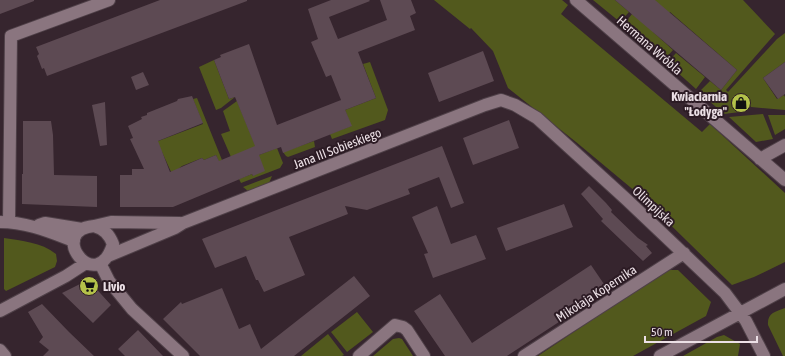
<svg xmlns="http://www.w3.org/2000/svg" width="785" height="356" font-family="'Asap Condensed',sans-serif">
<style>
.green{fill:#52591d}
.building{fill:#5d4a53}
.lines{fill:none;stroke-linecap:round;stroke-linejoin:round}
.minor-casing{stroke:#4f4048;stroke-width:14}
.minor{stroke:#8a757f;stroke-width:12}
.labels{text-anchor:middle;stroke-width:4;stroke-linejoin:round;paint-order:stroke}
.street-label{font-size:13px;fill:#ece0e6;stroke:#2c1b24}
.poi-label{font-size:13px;font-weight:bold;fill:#ece0e6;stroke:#2c1b24;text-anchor:end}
</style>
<rect width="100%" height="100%" fill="#36252e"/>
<path class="green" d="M434 0H562L568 5 561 14 702 132 710 124 785 193V262L754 277 732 285 642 197 576 142 508 88 493 51 471 28 470 29Z
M593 0H615L629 12 620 22Z
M655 0H743L775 34 726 90 728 92 777 39 785 33V62L763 78 777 99 784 95 785 97V110L751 107 741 93 731 101 740 112 724 114 699 92 710 81 721 90 737 70 670 12 653 32 673 50 664 60 623 25 632 14Z
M676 53 705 77 696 89 667 63Z
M214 60 229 99 235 97 221 108 216 110 199 67Z
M370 62 388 110 385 120 332 139 330 134 351 126 345 110 376 98 363 64Z
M197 98 222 160 219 162 216 155 204 160 202 158 182 166 172 174 162 152 153 143 203 124 193 99Z
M237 101 256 147 231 157 221 134 230 131 223 111Z
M763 114 773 139 756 142 729 117Z
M768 115H785V129L775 135Z
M314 141 315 147 288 157 286 156 283 152Z
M277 148 283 163 280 168 241 183 239 179 252 174 253 176 259 155Z
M272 176 269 183 248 191 243 187Z
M4 238C22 241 41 242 56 254L57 261 55 267 6 291 4 289Z
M666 270H678L711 302 706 316 633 356H538Z
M785 308V356H783L768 325C767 313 775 312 785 308Z
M357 312 373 332 347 352 331 332Z
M328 334 344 355 342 356H301Z
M724 335 740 344 738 356H683L717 337Z
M399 338 402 339 413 356H373L393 339Z"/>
<path class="building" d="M0 0H34V1L0 14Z
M160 0H247V1L47 76 44 68 42 69 37 56 39 54 36 47Z
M331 0H369L370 1 329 17 338 39 387 20 380 0H411L416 13 410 16 415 30 358 52 376 98 345 110 331 75 326 77 311 42 318 39 308 9Z
M615 0H655L737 70 721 90Z
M249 44 277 125 341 100 352 126 283 153 281 147 259 155 256 147 265 171 253 176 252 174 173 207H120V175H132V169H144L130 139 133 138 128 126 142 119 141 117 147 115V113L177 101 178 99 192 96 203 123 158 141 170 172 202 158 204 160 216 155 219 161 255 146 235 97 229 99 214 60 221 57 220 55Z
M483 51 494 81 439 102 428 73Z
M785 62V94L778 99 763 78Z
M143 72 149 85 136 90 131 77Z
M742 93 750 104 740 112 731 101Z
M105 102 107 145 100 146 92 105Z
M509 120 519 148 473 165 463 138Z
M23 121H51L53 135 54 175 97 176V207L22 204V174H23Z
M442 146 464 203 451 208 439 177 408 189 410 194 367 210 345 206 348 214 289 237 305 275 264 292 258 280H256L246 256 215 268 202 239Z
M589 186 606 203 612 210 611 212 638 238 648 245 646 246 652 253 643 261 601 221 603 219 581 194Z
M564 204 573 227 506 251 497 228Z
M437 206 451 244 476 235 486 259 433 278 424 254 428 253 412 217Z
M591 265 608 290 507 356H445L414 311 440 294 472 343Z
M354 276 370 296 294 356H200L163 319 181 302 182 304 222 288 239 329 250 324 261 349Z
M84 282 91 283 111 305 93 323 62 293Z
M42 304 69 332 94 356H43L49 350 39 342 43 337 28 312Z
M138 330 163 356H125L118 349Z"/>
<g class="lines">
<defs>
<path id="minor" d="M576 0 785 180
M760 159 785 145
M0 222C27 222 50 232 74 241
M9 222 11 36 109 0
M39 225 45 223 82 229
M94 226C104 229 109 234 113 244 96 298 46 230 94 226Z
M94 226 111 222 180 223
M108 256 175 228 183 223 485 105 501 100 515 105 537 118 626 199 725 293 746 321 764 356
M100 263 109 281 132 309 183 356
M0 311 66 276 86 263
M0 350 5 356
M359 356 395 325 403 327 407 330 424 356
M524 356 684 253
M660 356 785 289"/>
</defs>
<use href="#minor" class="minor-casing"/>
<use href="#minor" class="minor"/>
</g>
<defs>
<symbol id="shop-disc" viewBox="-11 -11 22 22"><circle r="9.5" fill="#b4c24a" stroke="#2c1b24"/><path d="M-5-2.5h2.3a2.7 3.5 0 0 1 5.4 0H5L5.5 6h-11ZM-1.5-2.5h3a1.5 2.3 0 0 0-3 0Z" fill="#111"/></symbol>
<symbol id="supermarket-disc" viewBox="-11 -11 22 22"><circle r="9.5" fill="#b4c24a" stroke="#2c1b24"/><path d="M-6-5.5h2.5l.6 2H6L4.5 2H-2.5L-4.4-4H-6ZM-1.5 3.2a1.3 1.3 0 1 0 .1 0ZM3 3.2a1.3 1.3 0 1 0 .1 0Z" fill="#111"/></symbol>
</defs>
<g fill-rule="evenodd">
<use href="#shop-disc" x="730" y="92" width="22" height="22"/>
<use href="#supermarket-disc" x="78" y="275" width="22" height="22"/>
</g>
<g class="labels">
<g class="street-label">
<text transform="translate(650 45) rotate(41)" y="5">Hermana Wróbla</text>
<text transform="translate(337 148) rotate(-21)" y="5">Jana III Sobieskiego</text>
<text transform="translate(654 206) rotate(43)" y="5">Olimpijska</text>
<text transform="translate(596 293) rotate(-33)" y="5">Mikołaja Kopernika</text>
</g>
<g class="poi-label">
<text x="727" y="101">Kwiaciarnia<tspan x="727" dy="15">"Łodyga"</tspan></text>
<text x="103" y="291" text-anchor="start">Livio</text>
</g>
</g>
<path d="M645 336v6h112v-6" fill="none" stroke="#ece0e6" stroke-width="2"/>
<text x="651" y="336" font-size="12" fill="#ece0e6" stroke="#2c1b24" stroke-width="3" paint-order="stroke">50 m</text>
</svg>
